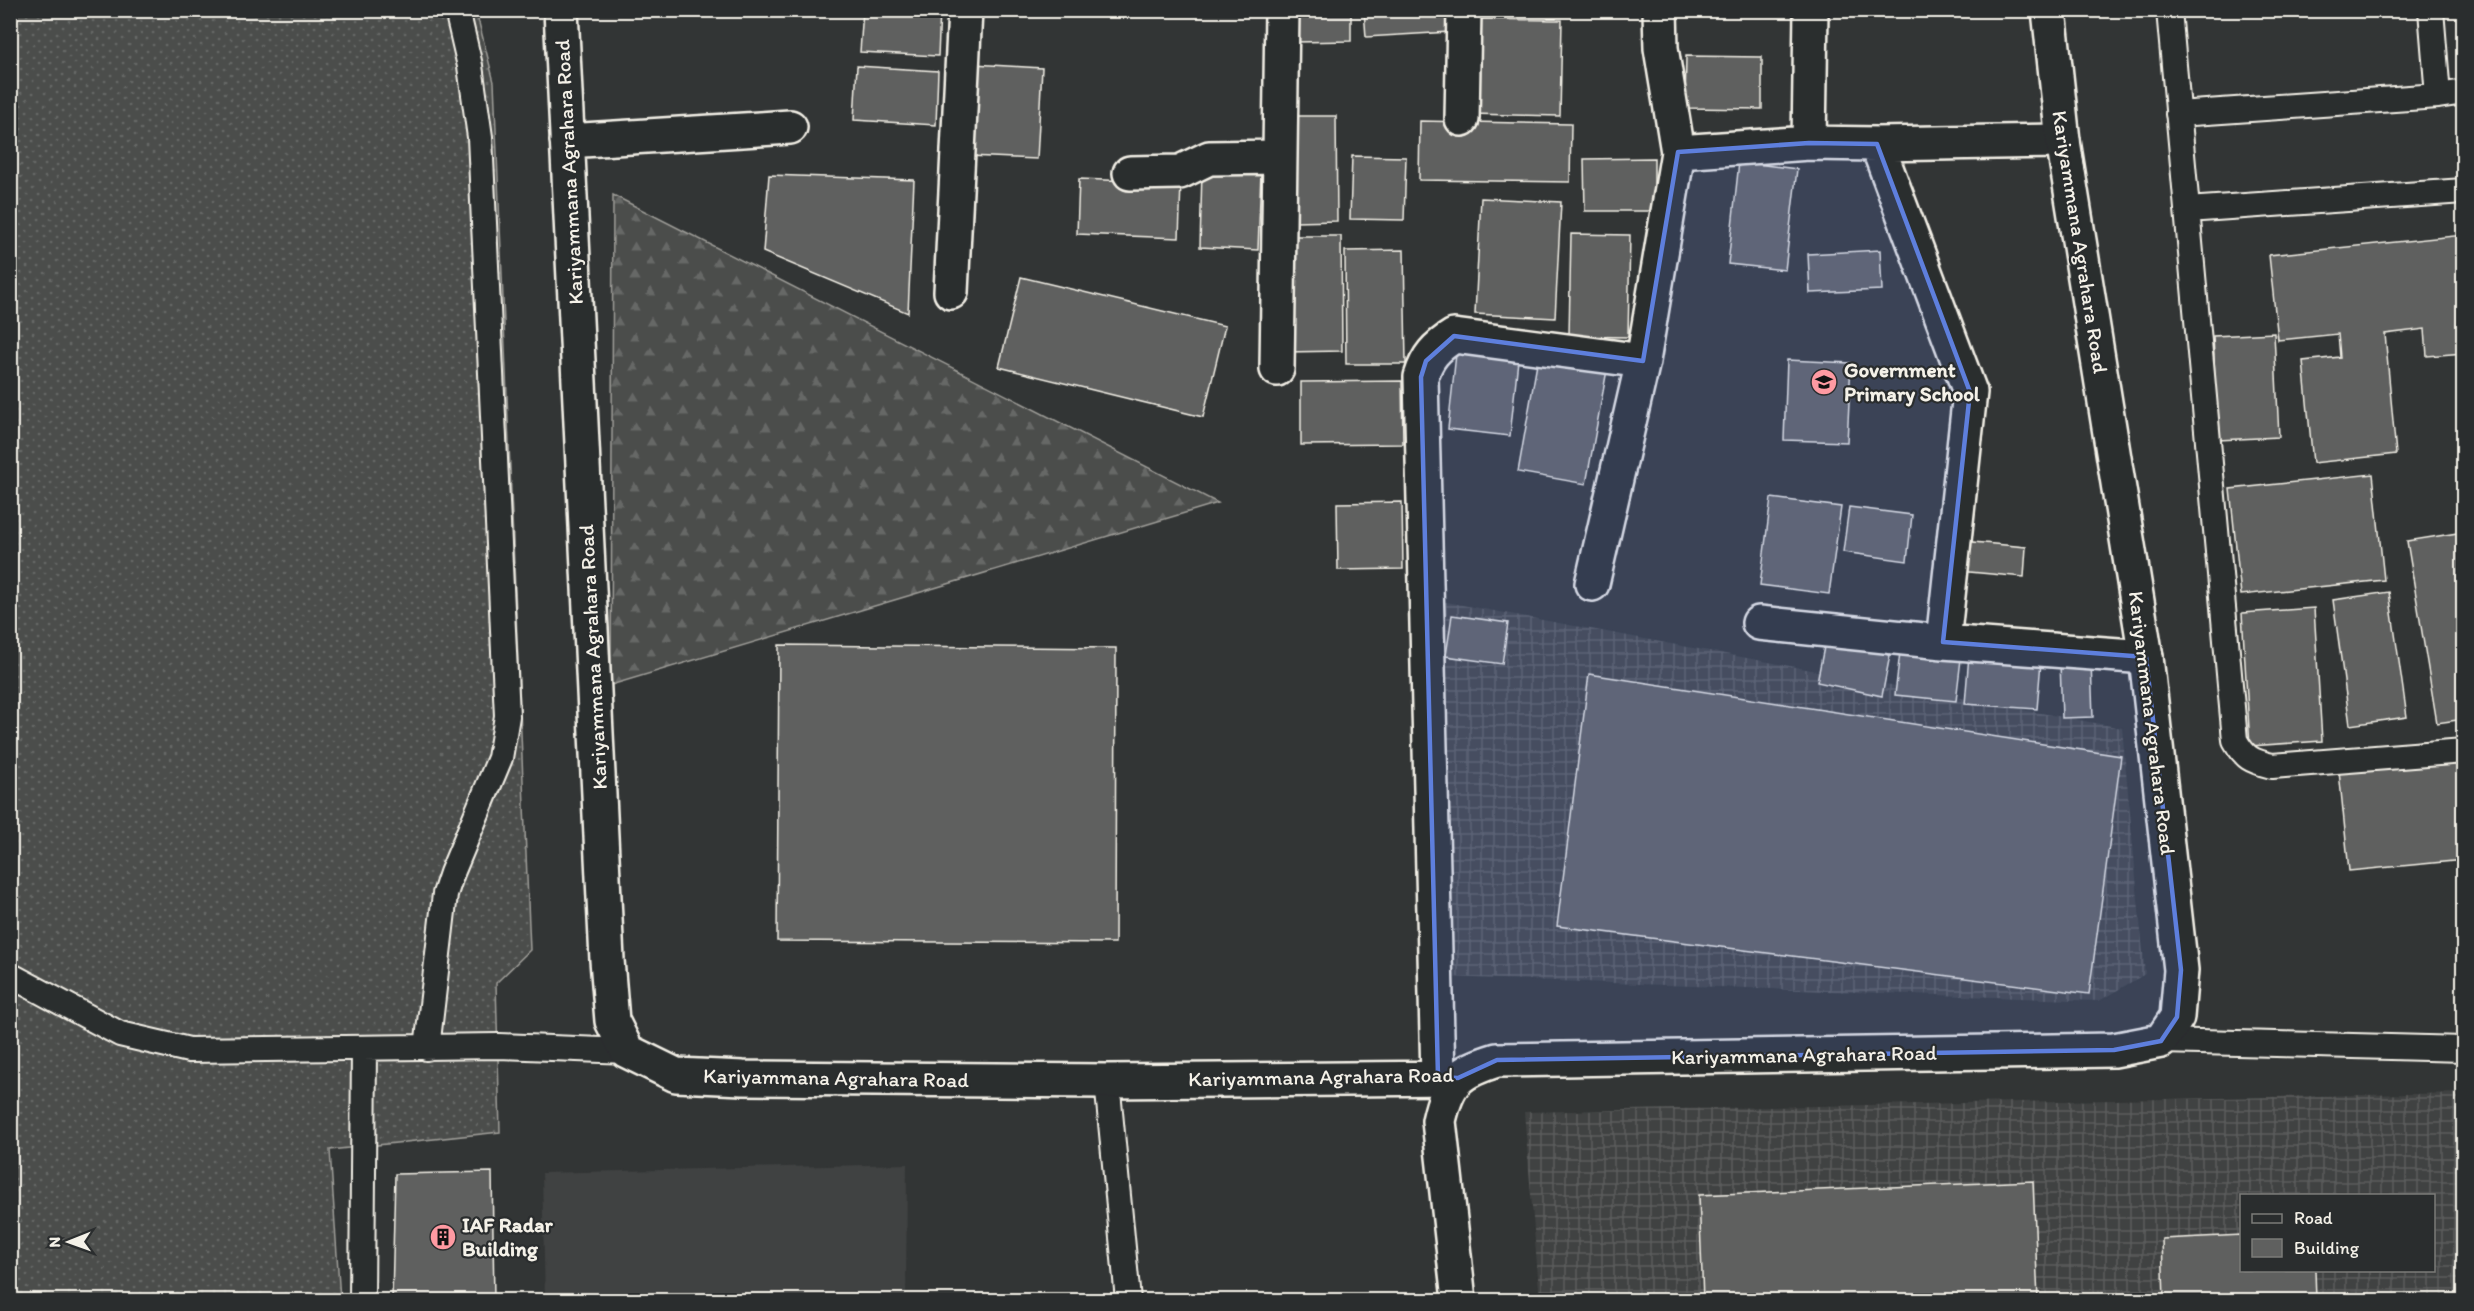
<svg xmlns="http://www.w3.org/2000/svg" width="2474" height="1311" font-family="Itim,sans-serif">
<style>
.built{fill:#404242}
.industrial{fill:url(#industrial-grid);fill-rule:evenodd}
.grass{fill:url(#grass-dots);stroke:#a09f9a;stroke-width:1.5}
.forest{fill:url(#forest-firs);stroke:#a09f9a;stroke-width:1.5}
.building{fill:#5f605f;stroke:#f4f1e8;stroke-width:1.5}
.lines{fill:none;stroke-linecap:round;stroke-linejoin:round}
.lane-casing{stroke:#f4f1e8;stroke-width:28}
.street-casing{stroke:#f4f1e8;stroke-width:38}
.secondary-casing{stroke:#f4f1e8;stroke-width:38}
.lane{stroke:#2a2d2e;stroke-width:24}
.street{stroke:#2a2d2e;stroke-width:33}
.secondary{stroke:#2a2d2e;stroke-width:33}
.marked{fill:#5e7fdd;fill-opacity:0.2;stroke:#5e7fdd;stroke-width:4.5;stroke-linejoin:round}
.labels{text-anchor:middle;stroke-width:4.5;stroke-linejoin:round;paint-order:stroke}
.street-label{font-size:21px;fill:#f4f1e8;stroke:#2a2d2e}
.poi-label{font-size:21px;font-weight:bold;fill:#f4f1e8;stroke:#2a2d2e;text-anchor:start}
</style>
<defs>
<pattern id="industrial-grid" width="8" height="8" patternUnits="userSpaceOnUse" patternTransform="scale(1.5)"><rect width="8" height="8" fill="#404242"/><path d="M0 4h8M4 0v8" fill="none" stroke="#5c5e5d"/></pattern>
<pattern id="grass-dots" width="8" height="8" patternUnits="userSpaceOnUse" patternTransform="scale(1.5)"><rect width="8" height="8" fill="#4b4d4c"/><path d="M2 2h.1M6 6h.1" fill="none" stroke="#666766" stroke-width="1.8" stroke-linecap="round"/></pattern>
<pattern id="forest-firs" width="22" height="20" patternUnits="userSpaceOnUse" patternTransform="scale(1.5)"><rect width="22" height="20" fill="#4b4d4c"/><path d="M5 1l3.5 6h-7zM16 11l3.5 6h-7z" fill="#666766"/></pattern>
</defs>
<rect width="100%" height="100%" fill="#323535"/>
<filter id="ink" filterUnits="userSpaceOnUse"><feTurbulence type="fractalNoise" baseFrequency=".0167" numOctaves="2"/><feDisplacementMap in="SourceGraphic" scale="12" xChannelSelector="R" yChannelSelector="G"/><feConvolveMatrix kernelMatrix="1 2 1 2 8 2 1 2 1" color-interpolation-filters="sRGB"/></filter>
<g filter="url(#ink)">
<path class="built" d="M907 1164 906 1300H545L542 1173Z"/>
<path class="industrial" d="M1441 601 2122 728 2145 974 2099 1001 1448 977Z
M2463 1093V1300H1540L1524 1112ZM2242 1196H2434V1270H2242Z"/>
<path class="grass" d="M10 11H476L494 82 530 950 496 983 500 1132 330 1150 340 1300H11Z"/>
<path class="forest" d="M613 195 1218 503 611 685Z"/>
<path class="building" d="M863 10H940L938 56 860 52Z
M1364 10H1449L1450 32 1366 37Z
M1351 11V41L1296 42V12Z
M1472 19 1562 20 1560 116 1471 114Z
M1686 56 1762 57V109L1685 108Z
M973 64 1042 68 1037 159 969 156Z
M857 66 938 71 936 125 854 120Z
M1295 116H1336L1337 221 1295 222Z
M1420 121 1571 124 1570 182 1419 180Z
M1352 156 1406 157 1404 220 1350 219Z
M1654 158V211H1585L1584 159Z
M1739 162 1797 169 1785 270 1728 264Z
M1202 171 1261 172 1258 250 1200 247Z
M769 175 914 180 908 313 763 252Z
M1079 179 1181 183 1179 238 1077 234Z
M1481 198 1561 202 1555 318 1475 314Z
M1571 234 1630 235 1628 337 1569 336Z
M2464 235V353L2427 356 2425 329 2385 334 2396 454 2313 463 2303 361 2340 357 2338 334 2278 340 2269 255Z
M1285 236H1341L1342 351 1286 352Z
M1404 250 1406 364H1346L1345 251Z
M1880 250 1882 290 1810 293 1808 254Z
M1021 277 1225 326 1203 417 999 367Z
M2274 333 2279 437 2218 440 2213 336Z
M1456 354 1518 360 1510 436 1448 429Z
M1538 358 1607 370 1586 484 1518 472Z
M1787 360 1851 363 1847 442 1784 440Z
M1402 381 1403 444 1301 445V382Z
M2373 474 2384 580 2241 595 2230 489Z
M1771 498 1841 507 1829 594 1760 585Z
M1402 502 1403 569 1338 570 1337 503Z
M1849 507 1912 515 1907 561 1843 552Z
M2464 532V719L2437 723 2407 541Z
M1962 541 2026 547 2024 577 1959 571Z
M2389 592 2407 717 2350 725 2333 600Z
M2314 608 2322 741 2250 746 2242 613Z
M1452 615 1508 623 1502 664 1446 656Z
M1825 642 1890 655 1882 696 1817 682Z
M779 645 1116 648 1115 943 777 941Z
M1900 652 1961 659 1956 701 1895 695Z
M1969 655 2041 662 2037 709 1965 704Z
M2091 662 2093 717 2062 718 2060 663Z
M1589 674 2121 756 2089 994 1557 926Z
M2459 759 2464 811V860L2349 871 2339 771Z
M492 1172 494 1300H392L395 1174Z
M2033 1181 2038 1300H1703L1699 1195Z
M2242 1235V1270H2315L2316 1300H2164L2162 1239Z"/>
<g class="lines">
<defs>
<path id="lane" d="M2169 10 2235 740C2245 758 2251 761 2272 766L2464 751
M2431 10 2438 96
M2178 114 2438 96 2464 92
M2187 210 2464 191
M10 975 120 1034 189 1050 499 1046 627 1051
M2161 1041 2464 1049
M427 1048 445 894 452 873 500 758 507 716 480 137 470 66 457 10
M1107 1081 1128 1300
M362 1300 364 1048"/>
<path id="street" d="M561 10 607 960 612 1021 627 1051 676 1075 743 1078 1107 1081 1458 1078
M1462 119 1464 10
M567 141 790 127
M1809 143 1811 10
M1877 144 1970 392 1943 642
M1678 152 1809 143 1877 144 2063 141
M1130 173 1180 172 1209 158 1280 157
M951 292 965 10
M1277 369 1282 10
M1592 584 1643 361 1678 152 1661 48 1660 10
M1759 623 1943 642 2146 657
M1438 1077 1421 377C1427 357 1436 347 1454 336L1643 361"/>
<path id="secondary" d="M1459 1300 1439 1121C1448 1081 1458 1072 1497 1060L2114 1050 2161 1041 2177 1017 2181 970 2146 657 2063 141 2049 10"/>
</defs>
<use href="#lane" class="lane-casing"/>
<use href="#street" class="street-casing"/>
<use href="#secondary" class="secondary-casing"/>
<use href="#lane" class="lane"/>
<use href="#street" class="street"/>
<use href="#secondary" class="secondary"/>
</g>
</g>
<path class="marked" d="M1809 143 1877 144 1970 392 1943 642 2146 657 2181 970 2177 1017 2161 1041 2114 1050 1497 1060 1458 1078 1438 1077 1421 377 1426 361 1454 336 1643 361 1678 152Z"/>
<defs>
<symbol id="school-disc" viewBox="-11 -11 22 22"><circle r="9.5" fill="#ff9aa2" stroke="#2a2d2e"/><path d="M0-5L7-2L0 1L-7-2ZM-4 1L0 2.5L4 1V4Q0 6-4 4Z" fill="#111"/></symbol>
<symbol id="building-disc" viewBox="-11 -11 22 22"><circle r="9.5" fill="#ff9aa2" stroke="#2a2d2e"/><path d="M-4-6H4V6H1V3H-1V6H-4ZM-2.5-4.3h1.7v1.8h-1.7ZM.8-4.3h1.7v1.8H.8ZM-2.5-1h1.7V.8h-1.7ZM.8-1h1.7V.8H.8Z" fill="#111"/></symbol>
</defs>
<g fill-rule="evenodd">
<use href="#school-disc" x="1809" y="367" width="30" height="30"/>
<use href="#building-disc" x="428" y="1222" width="30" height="30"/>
</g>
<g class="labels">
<g class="street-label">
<text transform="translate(569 172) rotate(-93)" y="7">Kariyammana Agrahara Road</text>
<text transform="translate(2080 242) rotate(81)" y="7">Kariyammana Agrahara Road</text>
<text transform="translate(593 657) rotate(-93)" y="7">Kariyammana Agrahara Road</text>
<text transform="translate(2152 723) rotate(83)" y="7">Kariyammana Agrahara Road</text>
<text transform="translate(1804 1055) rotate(-1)" y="7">Kariyammana Agrahara Road</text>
<text transform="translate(1321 1077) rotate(-1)" y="7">Kariyammana Agrahara Road</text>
<text transform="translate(836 1078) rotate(1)" y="7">Kariyammana Agrahara Road</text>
</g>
<g class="poi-label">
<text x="1844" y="377">Government<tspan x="1844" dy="24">Primary School</tspan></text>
<text x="462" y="1232">IAF Radar<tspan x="462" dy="24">Building</tspan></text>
</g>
</g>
<rect width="2474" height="1311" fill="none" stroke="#2a2d2e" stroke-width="36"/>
<rect x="18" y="18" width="2438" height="1275" fill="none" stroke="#f4f1e8" stroke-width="2" filter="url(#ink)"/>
<rect x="2240" y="1194" width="195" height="78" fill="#2a2d2e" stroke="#7b7b78" stroke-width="1.5"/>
<rect x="2252" y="1214" width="30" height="9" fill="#2a2d2e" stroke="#7b7b78" stroke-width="1.5"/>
<text x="2294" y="1224" font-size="18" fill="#f4f1e8">Road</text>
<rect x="2252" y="1239" width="30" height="18" fill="#5f605f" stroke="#7b7b78" stroke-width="1.5"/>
<text x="2294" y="1254" font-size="18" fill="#f4f1e8">Building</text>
<g transform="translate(69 1242) rotate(269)" stroke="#2a2d2e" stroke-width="4.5" paint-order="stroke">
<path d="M0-4.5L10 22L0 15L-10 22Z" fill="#f4f1e8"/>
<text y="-9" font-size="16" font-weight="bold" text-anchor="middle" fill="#f4f1e8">N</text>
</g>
</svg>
